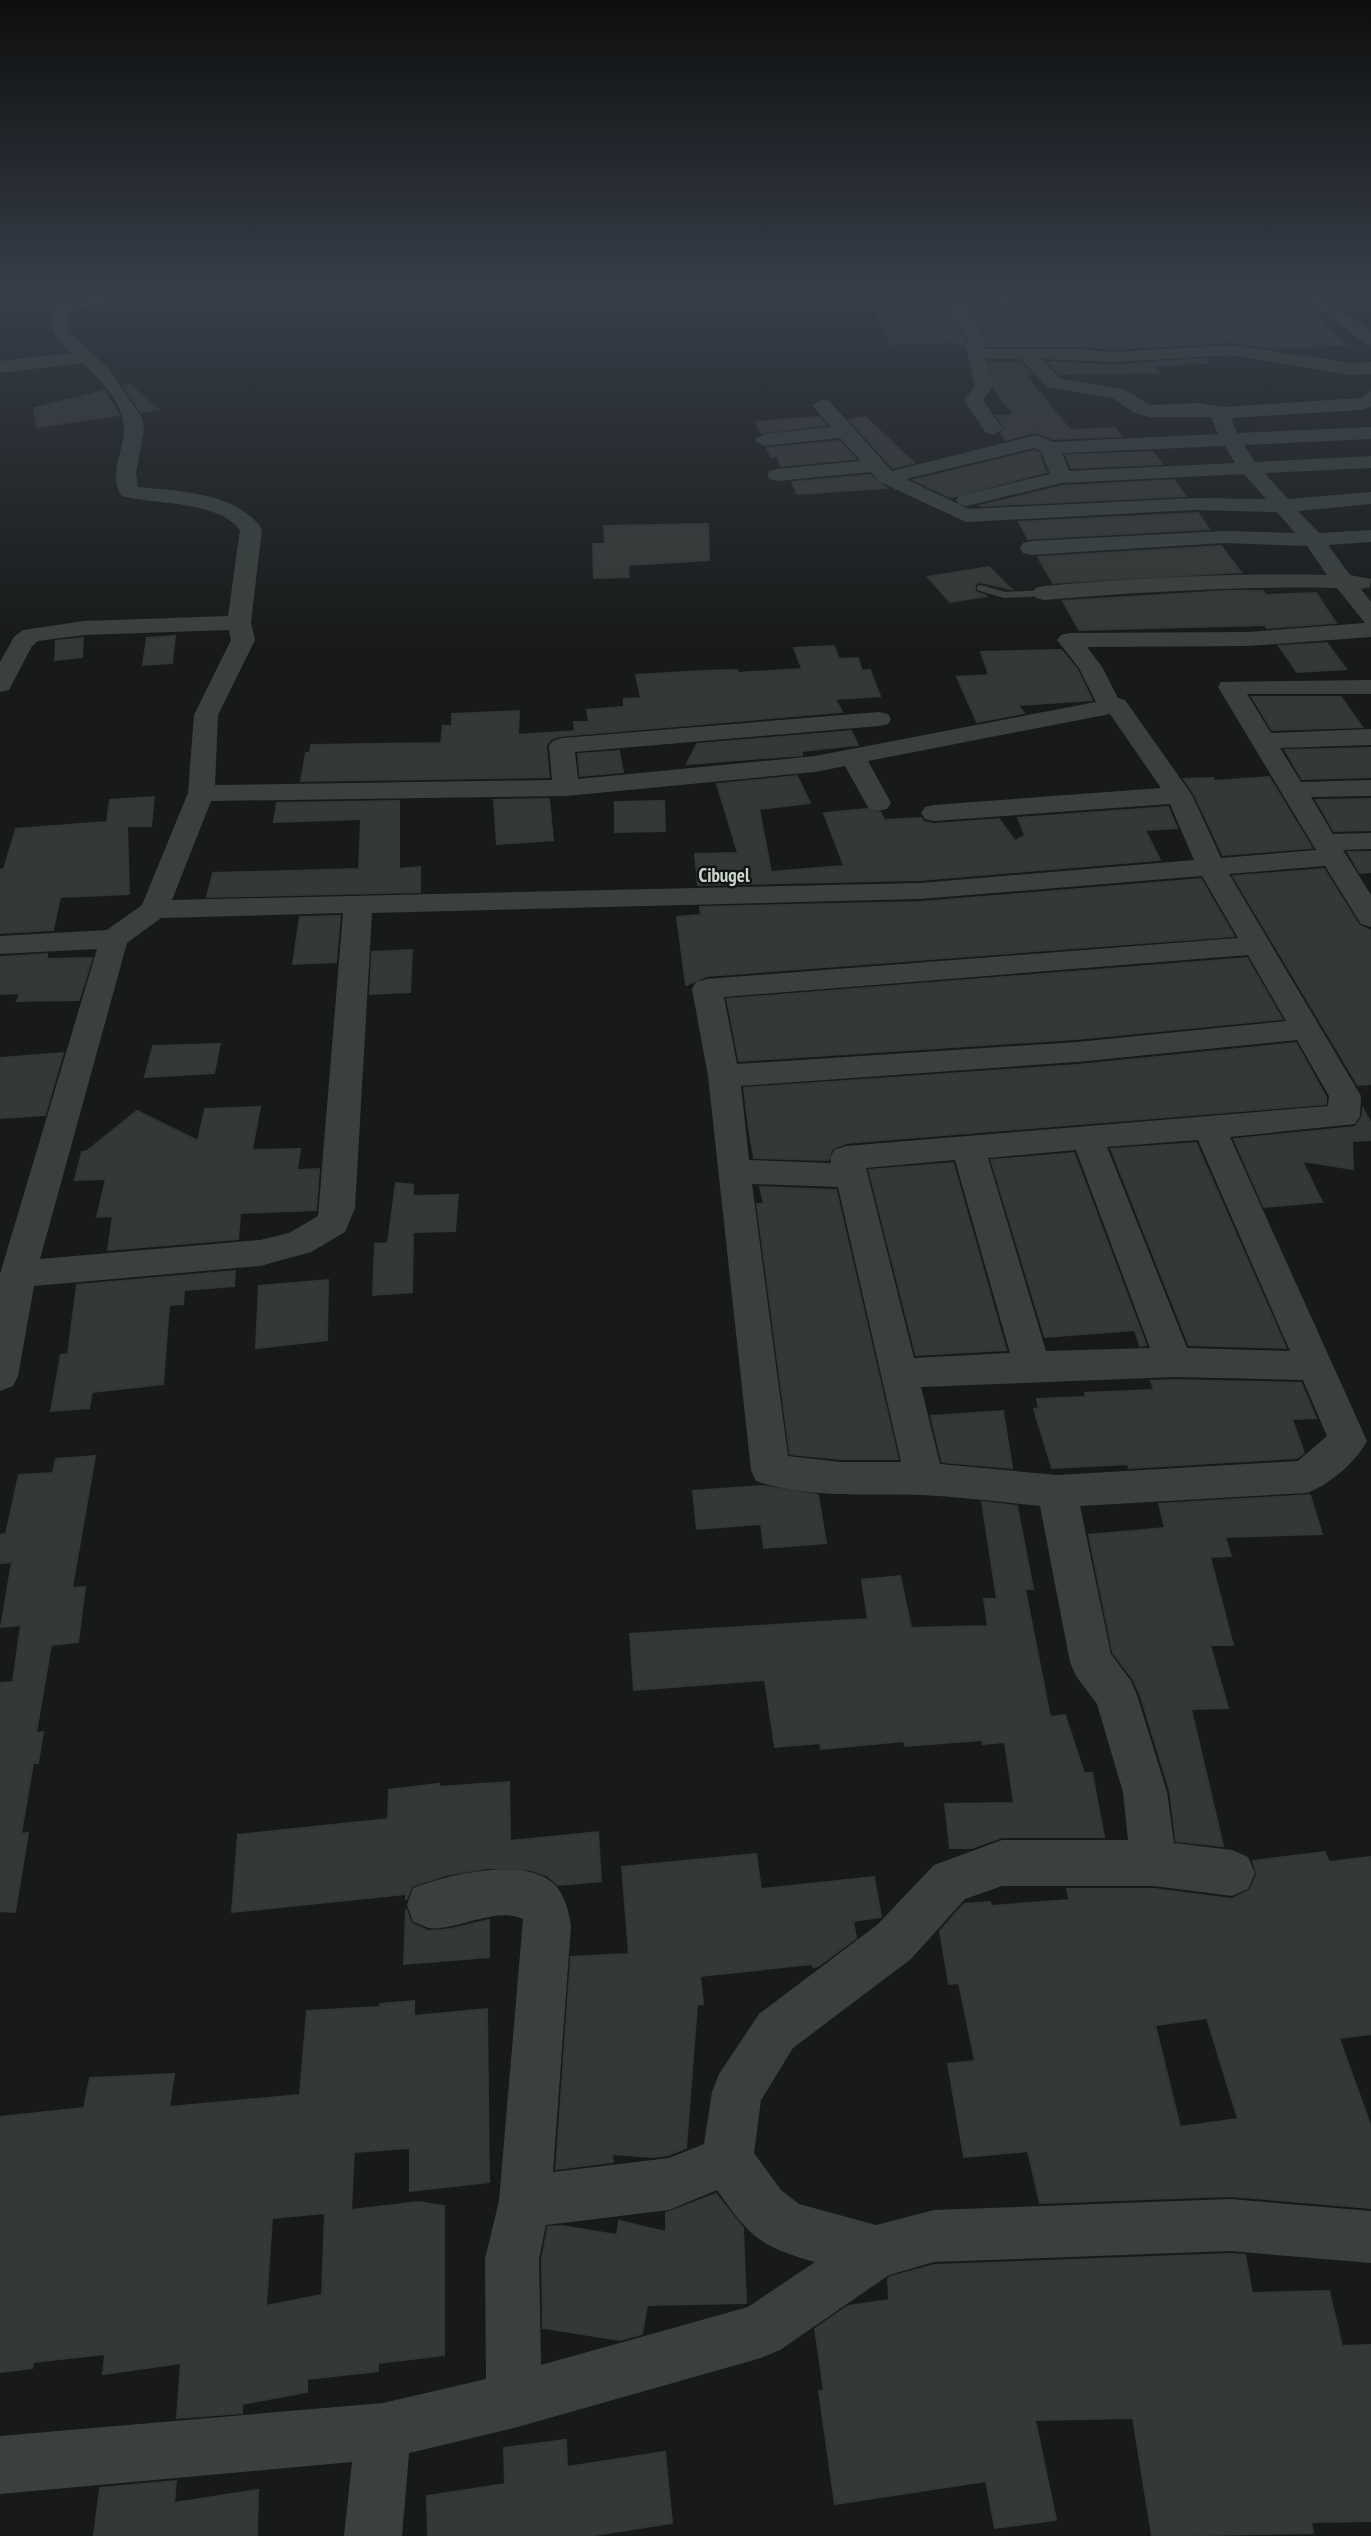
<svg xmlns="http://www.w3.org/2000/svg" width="1371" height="2536" font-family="'PT Sans Narrow',sans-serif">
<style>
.building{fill:#353936;stroke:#323634;stroke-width:2;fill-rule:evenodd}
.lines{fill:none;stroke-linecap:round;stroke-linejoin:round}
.lane{fill:#3a413d;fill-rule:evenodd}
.street{fill:#3a413d;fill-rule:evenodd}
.labels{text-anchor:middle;stroke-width:5;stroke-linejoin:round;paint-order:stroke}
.far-quarter-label{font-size:19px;font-weight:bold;fill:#cbd6cd;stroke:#131514}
</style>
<rect width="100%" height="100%" fill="#181a19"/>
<path class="building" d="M1260 289H1290L1346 345 1270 348 1232 342 1114 349 1077 346H987L988 336 973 313 1005 312 1013 301H1249L1258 295Z
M903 299 906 306 946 305 952 322 965 339 963 347 958 342 890 344 872 300Z
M1205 359 1207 363 1154 365 1160 373 1060 374 1048 362 1114 365Z
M989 362H1020L1032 375H1025L1070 430 1115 428 1121 436 1053 439 1035 432 1006 440 1001 433 1005 428 997 416 1014 415 994 389Z
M130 385 158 409 141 412 124 386Z
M105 391 119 415 37 427 34 408Z
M819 417 826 425 761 433 756 422Z
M865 417 909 458 914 463 893 468 849 420Z
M839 441 856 459 781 466 777 456 771 457 767 448Z
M1034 451 1039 453 1046 472 956 496 950 497 914 480Z
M1153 452 1162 464 1071 468 1066 455Z
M870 475 886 488 797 494 792 482Z
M1174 480 1185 496 979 506 1062 486Z
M1198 513 1209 529 1028 539 1019 522Z
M708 524 709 560 628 565 629 577 594 578 593 544H605L604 526Z
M1221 546 1241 572 1053 583 1038 557Z
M989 567 1011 589 980 582 975 584V592L987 596 950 602 928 577Z
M1227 591H1263L1266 595 1316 593 1336 623 1267 628 1265 625 1079 630 1063 601Z
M175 636 172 663 143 665 147 638Z
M83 638 82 657 55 660 56 641Z
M1327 643 1346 669 1297 672 1279 646Z
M834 646 839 659 858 658 862 671 870 670 880 696 835 699 842 712 561 736 551 739 546 746 549 777 301 781 306 753H310L311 745 441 743 443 726H452V714L519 711 518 735 575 731 574 722H589L587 710 624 707V699L641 698 636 675 703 671 737 670 738 673 802 669 794 648Z
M1061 650 1077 669 1092 700 1018 705 1024 713 977 722 957 677 989 675 981 652Z
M1252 697H1341L1362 727 1272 730Z
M851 731 858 745 802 751V755L687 764 697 744Z
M1371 748V777L1302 779 1285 750Z
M619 751 623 772 580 776 578 754Z
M797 776 810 803 759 809 771 872 844 866 824 813 866 809 881 813 884 820 921 818 924 822 934 824 999 819 1015 841 1025 835 1018 818 1168 807 1177 828 1145 830 1160 860 920 880 698 885 695 854 738 853 717 784Z
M1269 777 1312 848 1223 855 1194 794 1184 779 1213 778 1215 781Z
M154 797 151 826H127L129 894 60 897 53 930 0 933V870L4 869 16 829 107 822 110 800Z
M549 799 553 840 497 844 494 800Z
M1371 799V830L1334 831 1316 800Z
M399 801V869L420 867V892L207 897 213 873 359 869 361 819 274 822 277 803Z
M664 801 665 831 615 832V802Z
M1348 852H1371V872L1360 873Z
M1324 869 1359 925 1371 931V1084L1358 1085 1233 876Z
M1201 879 1234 936 707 976 686 985 677 917 701 915 700 907 920 902Z
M340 916 336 962 293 964 300 917Z
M412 950 410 992 370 994 372 952Z
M47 954V959L92 958 79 1000 17 1001 20 993 0 994V957Z
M1247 958 1282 1019 1077 1039 739 1061 727 999Z
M1296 1043 1326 1097V1104L846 1143 832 1149 828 1160 754 1158 748 1122 744 1088 1077 1065Z
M220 1044 214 1073 145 1077 153 1046Z
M63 1053 45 1115 0 1118V1058Z
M260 1107 252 1150 300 1149 297 1170 319 1169 316 1210 240 1213 238 1239 108 1250 113 1216 97 1217 106 1179 75 1180 82 1152 87 1151 137 1111 198 1141 205 1109Z
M1363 1109 1371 1123V1140L1352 1141 1353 1169 1302 1161 1322 1202 1264 1207 1234 1139 1355 1127 1362 1117Z
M1196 1143 1286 1348 1189 1345 1111 1149Z
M1074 1153 1146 1345 1140 1346 1135 1330 1045 1337 991 1160Z
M953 1163 1006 1350 916 1355 869 1170Z
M396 1183 413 1185V1196L458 1195 455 1231 413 1232 412 1292 373 1295 375 1244 388 1243Z
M760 1187 836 1190 898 1459H840L790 1454 757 1204H764Z
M235 1271 234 1286 184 1290 183 1304 169 1305 163 1384 92 1392 89 1408 51 1411 61 1355 68 1354 77 1285Z
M328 1280 327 1340 256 1348 259 1286Z
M1174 1380 1301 1383 1316 1418 1292 1419 1304 1453 1297 1458 1129 1468 1128 1464 1052 1468 1034 1409 1039 1408 1037 1399 1086 1397 1085 1393 1154 1390 1151 1381Z
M1003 1411 1012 1468 942 1462 931 1416Z
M95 1456 72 1588 85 1587 78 1642 51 1645 36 1733 43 1732 38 1763H33L21 1834 28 1833 15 1912 0 1911V1683L13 1682 21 1625 1 1627 12 1562 0 1563V1535L6 1534 19 1475 53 1473 56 1459Z
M763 1486 818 1495 826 1543 764 1548 761 1524 697 1529 693 1491Z
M1310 1495 1322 1534 1225 1537 1231 1556 1210 1557 1233 1645H1210L1228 1708 1191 1709 1223 1846 1176 1841 1170 1791 1140 1694 1133 1679 1113 1653 1089 1535 1165 1528 1159 1504Z
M982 1502 1017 1506 1033 1589H1025L1050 1717 1065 1715 1084 1773H1092L1104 1837H1002L972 1848H950L945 1804 1014 1803 1005 1742 983 1744 982 1740 905 1746 904 1741 821 1749 820 1743 775 1747 765 1680 634 1690 630 1634 868 1619 862 1580 900 1576 911 1628 988 1626 984 1599H997Z
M509 1782 510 1841 598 1832 601 1881 558 1885 548 1876 531 1870 489 1868 446 1875 412 1886 406 1900V1894L232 1912 238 1835 388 1819 389 1790 439 1784V1787Z
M1325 1852 1329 1862 1371 1857V2034L1339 2038 1371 2127V2208L1230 2196 1040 2203 1028 2151 964 2157 948 2064 975 2061 959 1983 949 1984 940 1931 964 1904 990 1902 991 1906 1069 1900 1067 1889H1154L1232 1899 1250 1890 1257 1874 1253 1861ZM1207 2018 1238 2119 1180 2127 1155 2025Z
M756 1854 761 1889 874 1877 881 1917 853 1921 856 1938 818 1966 813 1967 812 1964 700 1976 703 2004 697 2005 686 2148 668 2155 652 2157 612 2154 613 2162 556 2169 571 1957 629 1954 622 1867Z
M406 1909 411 1923 428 1931 451 1929 489 1920V1957L404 1964Z
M414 2001V2016L487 2009 489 2182 410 2191V2148L354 2152 351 2210 419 2202 444 2206V2355L378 2363V2371L307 2379V2392L242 2404V2413L177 2418 181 2363 103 2374 105 2354 33 2362 32 2368 0 2372V2117L84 2108 90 2078 174 2074 169 2107 300 2095 307 2011 380 2007V2004ZM325 2213 322 2295 266 2306 272 2218Z
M716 2194 743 2228 746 2303 647 2305 642 2334 620 2340 543 2328 542 2259 548 2227 561 2226 617 2235 619 2221 666 2232V2213Z
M1230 2254 1245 2255 1252 2293 1329 2291 1342 2346 1371 2345V2521L1311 2522 1313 2533 1152 2536 1133 2418 1035 2420 1056 2520 995 2528 986 2481 835 2504 819 2391 824 2390 815 2329 848 2306 889 2300 888 2279 890 2277 934 2265Z
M566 2440 567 2467 665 2452 672 2523 589 2536H428L427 2496 505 2484 504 2448Z
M176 2481 174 2503 258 2490 257 2536H94L100 2488Z"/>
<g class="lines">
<path class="lane" d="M981 585 1005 592 1044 590 1050 593 1044 596 1004 598 977 590V586Z"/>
<path class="street" d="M136 289H181L173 294 95 305 70 312 68 326 71 333 109 369 142 418 144 429 136 473 138 487C178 491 236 492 262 529L251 622 255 640 218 715 215 785 552 780 549 746 553 741 562 738 879 712 888 714 891 719 888 724 879 726 575 752 578 779 815 756 1096 702 1079 668 1057 640 1061 635 1069 633 1248 632 1365 623 1337 588C1239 586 1142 592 1044 600L1036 598 1033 593 1036 588 1044 586C1138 578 1233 573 1327 575L1307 546 1224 543 1031 555 1023 553 1020 548 1023 543 1031 541 1224 531 1295 533 1277 512 1195 510 966 522 880 482 871 472 777 481 770 479 767 475 770 471 777 469 861 461 840 438 764 446 754 440 764 434 831 427 812 405 822 399 829 401 892 471 1036 435 1053 442 1218 434 1211 417H1150L1135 413 1112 398 1047 387 1021 359H986L993 386 983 400 1003 429 993 435 986 433 964 400 975 386 965 346 968 338 954 321 948 306 957 301 995 300 997 291 1006 289H1257V293L1249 298 1231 299 1012 298 1005 309 968 311 986 337 984 349H1077L1114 352 1232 345 1350 363 1371 362V374L1350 375 1232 355 1114 362 1041 359 1061 379 1124 389 1150 405 1200 403 1224 407 1360 398 1371 391V407L1361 410 1231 418 1237 433 1371 427V439L1244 445 1255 462 1371 456V468L1265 473 1288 499 1371 492V504L1298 511 1319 533 1371 530V542L1328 545 1350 575 1371 579 1370 587 1361 589 1371 602V637L1248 646 1087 647 1102 667 1118 698 1125 700 1192 795 1221 858 1316 850 1218 687 1221 682 1371 680V694H1247L1271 733 1371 729V745L1280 748 1301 782 1371 780V796L1311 797 1333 834 1371 833V849L1343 850 1371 895V927L1361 924 1325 866 1229 874 1361 1096 1360 1116 1355 1124 1230 1137 1367 1441C1356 1462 1329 1485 1307 1493L1080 1506 1111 1654 1131 1681 1137 1695 1167 1792 1174 1843 1232 1850 1248 1857 1255 1873 1248 1889 1232 1896 1154 1886H1002L965 1899 911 1959 793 2048 761 2100 754 2153 781 2190 799 2204 876 2225 934 2210 1230 2199 1371 2211V2263L1230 2251 934 2262 889 2275 780 2350 761 2358 514 2428 409 2453 402 2536H344L352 2462 0 2494V2436L383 2403 486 2379 485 2259 499 2201 523 1919C497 1906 453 1932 429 1928 424 1927 418 1923 413 1922L407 1905 413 1888C447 1875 534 1853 559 1890 566 1900 569 1914 571 1926L553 2172 669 2158 704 2144 712 2092 719 2074 759 2014 877 1925 934 1865 1002 1840H1128L1123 1792 1097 1704 1076 1676 1070 1662 1040 1506C1001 1502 961 1497 922 1495 868 1493 808 1499 756 1481L751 1470 708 1076 692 989 696 982 707 979 1238 938 1202 876 920 899 372 913 355 1208 345 1232 311 1252 260 1266 34 1286 18 1376 13 1386 0 1391V1274L97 949 0 954V936L107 930 142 905 188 793 194 715 231 640 229 630 84 635 38 641 32 646 9 690 0 692V662L14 637 23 630 84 621 228 616 240 530C217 500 155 505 122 496 107 475 125 450 124 426 123 404 99 377 82 363L0 373V361L71 353C56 340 45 325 56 305L94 295ZM1225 446 1235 463 1069 471 1062 453ZM1034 448 1041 451 1050 474 959 496 956 500 959 504 966 506 1062 483 1244 474 1266 499 1195 498 969 509 906 479ZM1110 714 1161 788 934 805 925 807 921 813 925 819 934 821 1170 804 1194 860 920 883 172 900 211 801 566 796 815 772 845 766 869 809 878 811 887 809 891 803 868 761ZM343 913 318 1216 289 1233 260 1240 40 1259 127 943 161 918ZM1248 955 1286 1021 1077 1042 737 1064 724 997ZM1297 1040 1329 1096 1328 1106 846 1146 834 1150 830 1158 831 1163 749 1160 741 1086 1077 1062ZM1198 1140 1290 1351 1187 1348 1107 1147ZM1076 1150 1150 1348 1046 1351 988 1158ZM955 1160 1010 1353 914 1358 866 1168ZM752 1184 838 1187 901 1462H840L788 1456ZM1174 1377 1303 1380 1327 1436 1298 1461 1057 1475 940 1464 921 1387ZM717 2190C750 2237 759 2246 815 2262L748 2307 541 2365 539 2259 546 2225 669 2210Z
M1295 289H1313C1330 306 1352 316 1371 331V345C1358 342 1350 330 1339 323 1323 312 1307 305 1295 289Z"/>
</g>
<linearGradient id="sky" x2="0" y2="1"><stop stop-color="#0d0e0e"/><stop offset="0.45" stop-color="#373e49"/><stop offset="1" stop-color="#373e49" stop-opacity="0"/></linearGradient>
<rect width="1371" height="644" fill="url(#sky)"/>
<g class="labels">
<g class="far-quarter-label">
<text x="724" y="882">Cibugel</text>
</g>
</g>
</svg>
